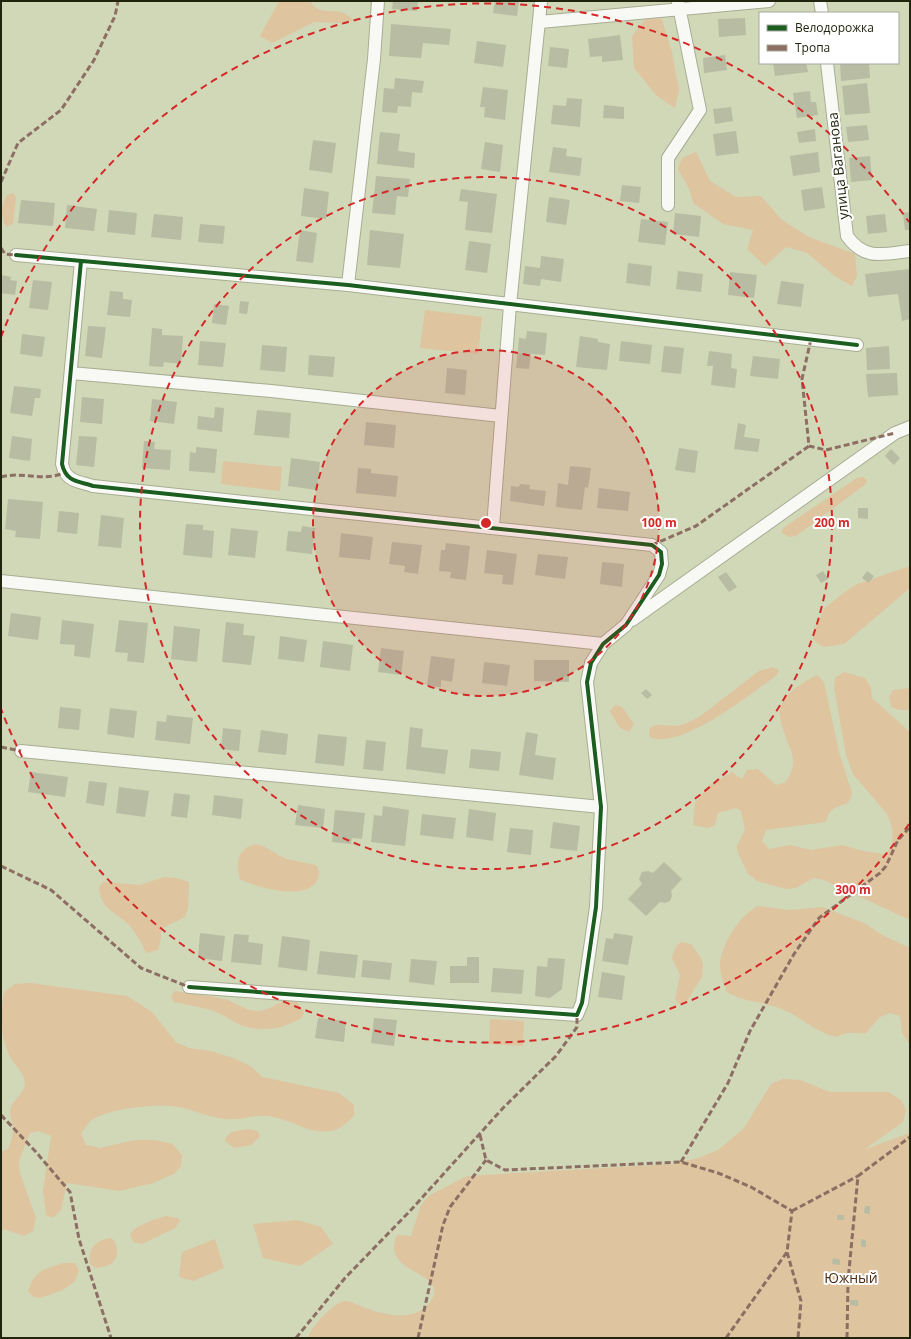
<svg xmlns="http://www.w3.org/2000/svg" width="911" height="1339" font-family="'Open Sans',sans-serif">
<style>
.green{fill:#dec49f}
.building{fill:#b7bca2}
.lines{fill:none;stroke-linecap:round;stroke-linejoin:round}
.street-casing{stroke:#a8ad93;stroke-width:14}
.street{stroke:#f8f9f4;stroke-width:12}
.quiet{stroke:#8d6e63;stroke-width:3;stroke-dasharray:6 3;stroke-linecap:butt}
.cycleway-casing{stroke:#fff;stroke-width:6}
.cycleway{stroke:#1b5e20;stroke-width:4}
.ring{fill:none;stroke:#d62828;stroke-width:2;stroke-dasharray:7 5}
.labels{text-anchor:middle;stroke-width:4;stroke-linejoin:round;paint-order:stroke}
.street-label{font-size:14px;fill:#21250d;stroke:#fff}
.park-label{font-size:14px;fill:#4c2d14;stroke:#fff}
.centre{fill:#d62828;stroke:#fff;stroke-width:2}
.ring-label{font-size:12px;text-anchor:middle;font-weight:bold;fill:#d62828;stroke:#fff;stroke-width:4;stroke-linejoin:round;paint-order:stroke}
</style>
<rect width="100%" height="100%" fill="#d1d8b7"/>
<path class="green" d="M279 1H310C319 16 330 8 343 13 347 14 351 18 354 20L340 23 314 22 272 43 260 36Z
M646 18 662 19 672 52 679 90 675 108 657 96 634 68 632 36Z
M696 152 710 181 736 197 761 196 782 220 809 237 855 254 857 276 852 286 836 277 807 253 786 247 765 266 747 249 753 230 723 224 693 203 689 188 678 169 682 158Z
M13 193 16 198 13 224 6 227C0 215 1 206 7 195Z
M425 310 482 317 478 354 420 348Z
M223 461 282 467 280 491 221 484Z
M863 477 867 480 866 484 796 536 789 537 782 533V530L786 526 857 478Z
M910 566V588L844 644 824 647 818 644 813 639V631L825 608 842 594 855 585Z
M773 667 779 670 777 675C752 693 680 751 650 737L649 734 650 728C658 723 666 726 675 726 684 725 691 721 699 717L759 671Z
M844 672 865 678 871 687 872 698 910 732V920L824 880 814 878 796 888 786 889 757 881 748 874 737 851V845L745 830 741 811 736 808 718 813 715 825 708 828 693 825 695 803 711 784 732 772 742 779 747 770 758 769 776 785 786 782C789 777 792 771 793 765 794 757 790 748 787 741 785 734 781 724 780 717 777 696 802 683 817 675L824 682 839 752 852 793C848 814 832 797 826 822L766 830 762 841 769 849 790 845 811 850 842 845 863 851 884 854 892 847C893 835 893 825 887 814L853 774 846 755 834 687 835 678Z
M910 688V710H900L891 707 889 697 893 690Z
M615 705 622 707 634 724 629 732 619 727 610 711Z
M256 844 263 846 286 859 316 865C320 872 320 875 316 882 304 901 255 887 240 879 235 862 238 848 256 844Z
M164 877 176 878 189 882 188 909 185 917 161 929V939L158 950 146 953C142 944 137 934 130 926 117 912 100 910 99 887L103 882 140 885Z
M758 906 790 910 822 907 864 923 882 935 910 948V1045L902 1033 900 1016 890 1013 880 1017 866 1033C853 1034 848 1031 837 1037 816 1033 803 1018 784 1010 765 1001 745 1003 727 992 723 983 720 974 720 965 721 944 740 915 758 906Z
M681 942 691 944 701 958 703 964 702 977 685 1004H679L675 999 680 975 672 958 676 946Z
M30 983 127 996 152 1012 176 1042 189 1048 211 1051 236 1059 252 1067 262 1077 339 1093 354 1105V1116C349 1120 343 1127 337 1129 313 1138 296 1121 273 1117 255 1113 244 1121 226 1119 210 1118 194 1110 178 1107 159 1103 108 1108 92 1120 88 1123 84 1130 81 1134L86 1145 100 1148 134 1140H155L173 1144 182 1155 181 1166 174 1174 153 1183 119 1191 67 1183 61 1210 53 1218 46 1215 43 1191 51 1136 39 1131 30 1133 19 1161 20 1173 36 1218 33 1231 24 1236 4 1229 1 1232V1152L8 1149C11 1141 13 1136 13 1128 12 1120 9 1115 11 1107 13 1100 24 1094 25 1084 25 1073 17 1068 12 1060 0 1039 0 1015 4 992L15 984Z
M175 991C191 994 208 995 224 999 234 1001 246 1011 256 1011 274 1011 278 997 297 1002L304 1012 302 1018C284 1028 264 1033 243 1026 234 1023 226 1016 216 1012 203 1007 188 1005 174 1002L171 996Z
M490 1019 524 1021 523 1046 489 1044Z
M783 1079 800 1080 830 1092H888L901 1100 906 1110 903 1122 865 1149 910 1133V1338H308C310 1330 316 1325 321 1318 328 1311 335 1303 345 1301 350 1301 358 1305 363 1307 384 1315 418 1324 432 1299 448 1271 379 1274 397 1235L411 1236 421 1205 430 1195 467 1176 672 1164 698 1158 718 1150 744 1128 771 1084Z
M248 1129 258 1131 260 1137 251 1145 234 1148 225 1141C227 1130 238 1131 248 1129Z
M166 1216 178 1218 180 1221 175 1228 142 1244 133 1242 130 1234C137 1224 154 1220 166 1216Z
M297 1220 321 1227 333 1244 300 1266 263 1258 253 1224Z
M110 1238 114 1240C122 1258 114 1266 96 1268L90 1264C87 1249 96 1240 110 1238Z
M215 1239 224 1268 193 1281 179 1277 182 1252Z
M64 1263H75L79 1270 75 1281 63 1290 40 1298 34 1297 28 1292C34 1270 44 1269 64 1263Z"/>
<path class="building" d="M393 1H418L417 11 392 9Z
M495 1H519L517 16 493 13Z
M745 18 746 35 719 37 718 19Z
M391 24 451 29 449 45 423 43 421 58 389 56Z
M620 35 623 60 602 62V56L590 57 588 39Z
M477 41 506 45 503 67 474 63Z
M550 47 569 49 567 68 548 66Z
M725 55 727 70 704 73 703 58Z
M773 63H806L808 72 775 76Z
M840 63H869L870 78 841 81Z
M395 78 424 81 422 93 412 92 411 107 398 106 397 113 382 112 384 88 394 89Z
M867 83 870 113 845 115 842 86Z
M483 87 508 90 505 120 484 117 485 107H480Z
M810 91 811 102H816L818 115 797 118 793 93Z
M567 98 582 99 580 127 551 124 553 105 566 106Z
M604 105 624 107V119L603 118Z
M731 107 733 121 715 124 713 109Z
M867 125 869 140 848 142 846 127Z
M815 129 816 141 799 143 797 132Z
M736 131 739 153 716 156 713 134Z
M380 132 400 134 398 151 415 153 414 168 377 164Z
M313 140 336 143 332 173 309 170Z
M485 142 503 145 500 172 481 169Z
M553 147 567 149 566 156 582 158 580 176 549 172Z
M818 152 820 172 793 176 790 156Z
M870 156 872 180 851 182 849 158Z
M376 176 410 179 408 197 397 196 395 215 372 213Z
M622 185 641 187 639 203 620 201Z
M822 187 825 208 804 211 801 190Z
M304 188 329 192 326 219 301 216Z
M461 189 497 194 492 233 465 230 468 202 459 201Z
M549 197 570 200 566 225 546 222Z
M21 200 55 203 53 226 18 223Z
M67 205 97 209 94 231 65 228Z
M109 210 137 213 135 235 107 232Z
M910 212V230H905L903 213Z
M675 213 701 216 699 237 673 234Z
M154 214 183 217 181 240 151 237Z
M885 214 887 232 868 234 866 216Z
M641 219 668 222 665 245 638 242Z
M200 224 225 226 223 244 198 242Z
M300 230 317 233 313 263 296 261Z
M370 230 404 234 400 268 367 265Z
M469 241 491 244 487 273 465 270Z
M541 256 564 259 561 282 541 279 540 286 523 284 525 266 540 268Z
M628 263 652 266 650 286 626 283Z
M910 269V319L902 321 898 294 868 297 865 274Z
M678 271 703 274 701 292 676 289Z
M730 272 757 275 754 298 728 295Z
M1 275 11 277 10 280 17 281 15 295 1 293Z
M33 280 52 282 48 310 29 308Z
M781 281 804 284 801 307 777 304Z
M110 291 123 292V299L132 300 130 317 107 315Z
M240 301 249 302 247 314 239 313Z
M214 304 229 306 226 325 212 323Z
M88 326 106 327 102 358 85 356Z
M152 328 162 329V335L183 336 181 364 164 362 163 367 149 366Z
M527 331 547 333 545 355 531 354 529 369 516 368 519 338 526 339Z
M22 334 45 337 42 357 20 354Z
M580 336 598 339V342L610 344 607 370 576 367Z
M200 341 226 343 223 367 198 365Z
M621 341 652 345 650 364 619 361Z
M262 345 287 347 285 372 260 370Z
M664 346 684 348 681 374 661 372Z
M889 346 890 369 867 370 866 348Z
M709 351 732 354 731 368 737 369 735 388 711 385 713 366H707Z
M309 355 335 357 333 377 308 375Z
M753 356 780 359 778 379 750 376Z
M447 368 467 370 465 395 445 393Z
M897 373 898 395 868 397 866 374Z
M14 386 41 389 40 398H35L32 416 10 413Z
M82 397 104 399 102 424 80 422Z
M152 399 177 402 174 424 150 421Z
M215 407 224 408 222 432 197 429 198 416 214 418Z
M257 410 291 413 289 438 254 435Z
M366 422 396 425 394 448 364 445Z
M738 423 746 425 744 437 760 439 758 452 734 449Z
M12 436 32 439 30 461 9 458Z
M79 436 97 437 94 467 76 465Z
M144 441 155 442 154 449 171 450 170 470 142 468Z
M196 447 217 449 215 473 189 471 190 452 196 453Z
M679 448 698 451 695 473 675 470Z
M891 449 900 458 894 465 885 456Z
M291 458 320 462 317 490 288 486Z
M570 466 591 468 588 488 585 487 582 510 556 507 558 483 568 485Z
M358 468 371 469V473L398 476 396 497 356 493Z
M520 484 530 485 529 489 546 491 544 506 510 501 511 486 519 487Z
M599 488 630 492 628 511 597 508Z
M8 499 43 502 40 539 15 537 16 531 5 529Z
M858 508H868V519L858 518Z
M59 511 79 513 77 534 57 532Z
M101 515 124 518 121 548 98 546Z
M186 524 203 525V530L214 531 212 558 183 555Z
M302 526 315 528 312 554 286 551 288 531 301 532Z
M231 528 258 531 255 558 228 555Z
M341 533 373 537 370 560 339 557Z
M392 542 422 545 418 574 404 572 405 566 389 564Z
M446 543 470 546 466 580 450 578 451 572 439 571 441 550H445Z
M487 550 517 554 513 585 502 584 503 575 484 573Z
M538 554 568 557 565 579 535 575Z
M602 562 624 564 622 587 600 584Z
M823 571 828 579 821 583 816 575Z
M867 571 874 576 869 583 862 578Z
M726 572 737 587 729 592 718 577Z
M11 613 41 617 38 640 8 636Z
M62 620 94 624 90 658 74 656 75 645 60 644Z
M119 620 148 623 144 663 127 661 128 653 115 652Z
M226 622 244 624 243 635 255 636 251 665 222 662Z
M174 626 200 629 197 662 171 659Z
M280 636 307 640 304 662 278 659Z
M323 641 353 645 350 671 320 667Z
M381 648 404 651 401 675 378 672Z
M431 656 455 659 452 682 441 680V687L427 686Z
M534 660H569V682L534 681Z
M484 662 510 665 507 686 482 683Z
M646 689 652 695 647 699 641 693Z
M60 707 81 709 79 730 58 728Z
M110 708 137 711 134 738 107 734Z
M167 715 193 718 190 744 155 740 157 721 166 722Z
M410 727 423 729 421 747 448 750 445 774 406 769Z
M223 728 241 730 239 751 221 749Z
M261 730 288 734 286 755 258 752Z
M526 732 538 734 535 755 556 758 553 780 519 775Z
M318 734 347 737 344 766 315 763Z
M366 740 386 742 383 771 363 769Z
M471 749 501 752 499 771 469 768Z
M31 772 68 777 65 797 28 792Z
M89 781 107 783 104 806 86 803Z
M119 787 149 791 145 817 116 813Z
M174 793 190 795 187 818 171 816Z
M214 795 243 799 241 819 212 815Z
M298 805 325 809 323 828 295 825Z
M383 806 409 810 405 846 371 842 374 815 382 816Z
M469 809 496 813 493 841 466 837Z
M335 810 365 813 362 839 352 838 351 844 332 842Z
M422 814 456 818 453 839 420 835Z
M553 822 580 826 577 851 550 848Z
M510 828 533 830 531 855 507 852Z
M664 862 682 879 671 891 672 896 670 901 665 903 660 902 646 916 628 899 642 884 639 879 642 872 648 871 653 873Z
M200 933 225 936 222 961 198 958Z
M614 933 633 936 628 965 602 961 606 938 613 939Z
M234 934 249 935 248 942 263 944 261 965 231 962Z
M282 936 310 940 307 971 278 967Z
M320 951 358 955 355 978 317 974Z
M467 957H479V983H450V966H467Z
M548 958 565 959 562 989 550 998 535 996 537 966 547 967Z
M411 959 437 961 434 985 409 982Z
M363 960 392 963 390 980 361 977Z
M493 968 524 970 522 994 491 992Z
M602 972 625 976 622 1000 598 997Z
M318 1018 346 1021 344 1042 315 1038Z
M374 1018 397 1020 394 1046 371 1043Z
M865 1206H870V1214L864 1213Z
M837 1215H844V1220H837Z
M861 1239 866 1240V1247H861Z
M833 1258 840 1260V1265L832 1264Z
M850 1300H858V1306L850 1305Z"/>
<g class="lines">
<defs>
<path id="street" d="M820 1 822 13
M540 22 769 1
M827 63 847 236C865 261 883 254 910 251
M668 205V158L700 110 678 2
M16 255 348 285 857 345
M81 261 62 464C66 482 78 481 93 486L652 545 661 552 662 564 659 575 626 625 603 644 591 663 587 682 601 807 596 907 582 1003 577 1015 189 987
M348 285 374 59 378 1
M71 373 271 391 501 416
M493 527 510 305 541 1
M1 581 603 644
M632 620 895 433 910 427
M21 751 601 807"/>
</defs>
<use href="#street" class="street-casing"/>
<use href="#street" class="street"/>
<path class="quiet" d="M1 182 18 143 61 110 94 60 115 16 118 1
M1 248 5 254 16 255
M811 339 802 379 809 446 826 450 895 433
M1 477C23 471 42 482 64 473
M652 545 696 526 809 446
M1 747 21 751
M1 866 51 890 141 968 189 987
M1 1115 36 1152 70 1192 79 1239 111 1338
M480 1135 486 1160 505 1170 681 1162 718 1173 751 1187 792 1211 787 1252 801 1301 798 1338
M681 1162 728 1083 750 1031 794 954 819 918 880 873 886 866 898 840 910 827
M792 1211 858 1176
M296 1338 345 1278 410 1211 503 1108 556 1056 577 1027V1015
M418 1338 443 1225 450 1207 486 1160
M726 1338 787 1252
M847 1338 848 1281 858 1176 910 1137"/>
<defs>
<path id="cycleway" d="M16 255 348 285 857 345
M81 261 62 464C66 482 78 481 93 486L652 545 661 552 662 564 659 575 626 625 603 644 591 663 587 682 601 807 596 907 582 1003 577 1015 189 987"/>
</defs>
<use href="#cycleway" class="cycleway-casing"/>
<use href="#cycleway" class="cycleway"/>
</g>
<circle cx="486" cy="523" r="173" fill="#d62828" fill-opacity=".12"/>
<g class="ring">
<circle cx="486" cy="523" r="173"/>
<circle cx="486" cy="523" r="346"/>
<path d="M909 824A519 519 0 0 1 1 709M1 337A519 519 0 0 1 909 222"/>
</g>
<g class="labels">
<g class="street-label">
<text transform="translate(838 166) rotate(-96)" y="5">улица Ваганова</text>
</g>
<g class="park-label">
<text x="851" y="1283">Южный</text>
</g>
</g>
<circle cx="486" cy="523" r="6" class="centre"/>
<g class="ring-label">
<text x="659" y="527">100 m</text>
<text x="832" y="527">200 m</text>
<text x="853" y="894">300 m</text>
</g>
<rect width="911" height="1339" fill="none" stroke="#21250d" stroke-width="4"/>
<rect x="759" y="12" width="140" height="52" fill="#ffffff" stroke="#a6a89e"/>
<rect x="767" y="25" width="20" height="6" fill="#1b5e20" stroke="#a6a89e"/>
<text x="795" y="32" font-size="12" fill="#21250d">Велодорожка</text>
<rect x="767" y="45" width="20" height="6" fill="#8d6e63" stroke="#a6a89e"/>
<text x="795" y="52" font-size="12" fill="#21250d">Тропа</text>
</svg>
